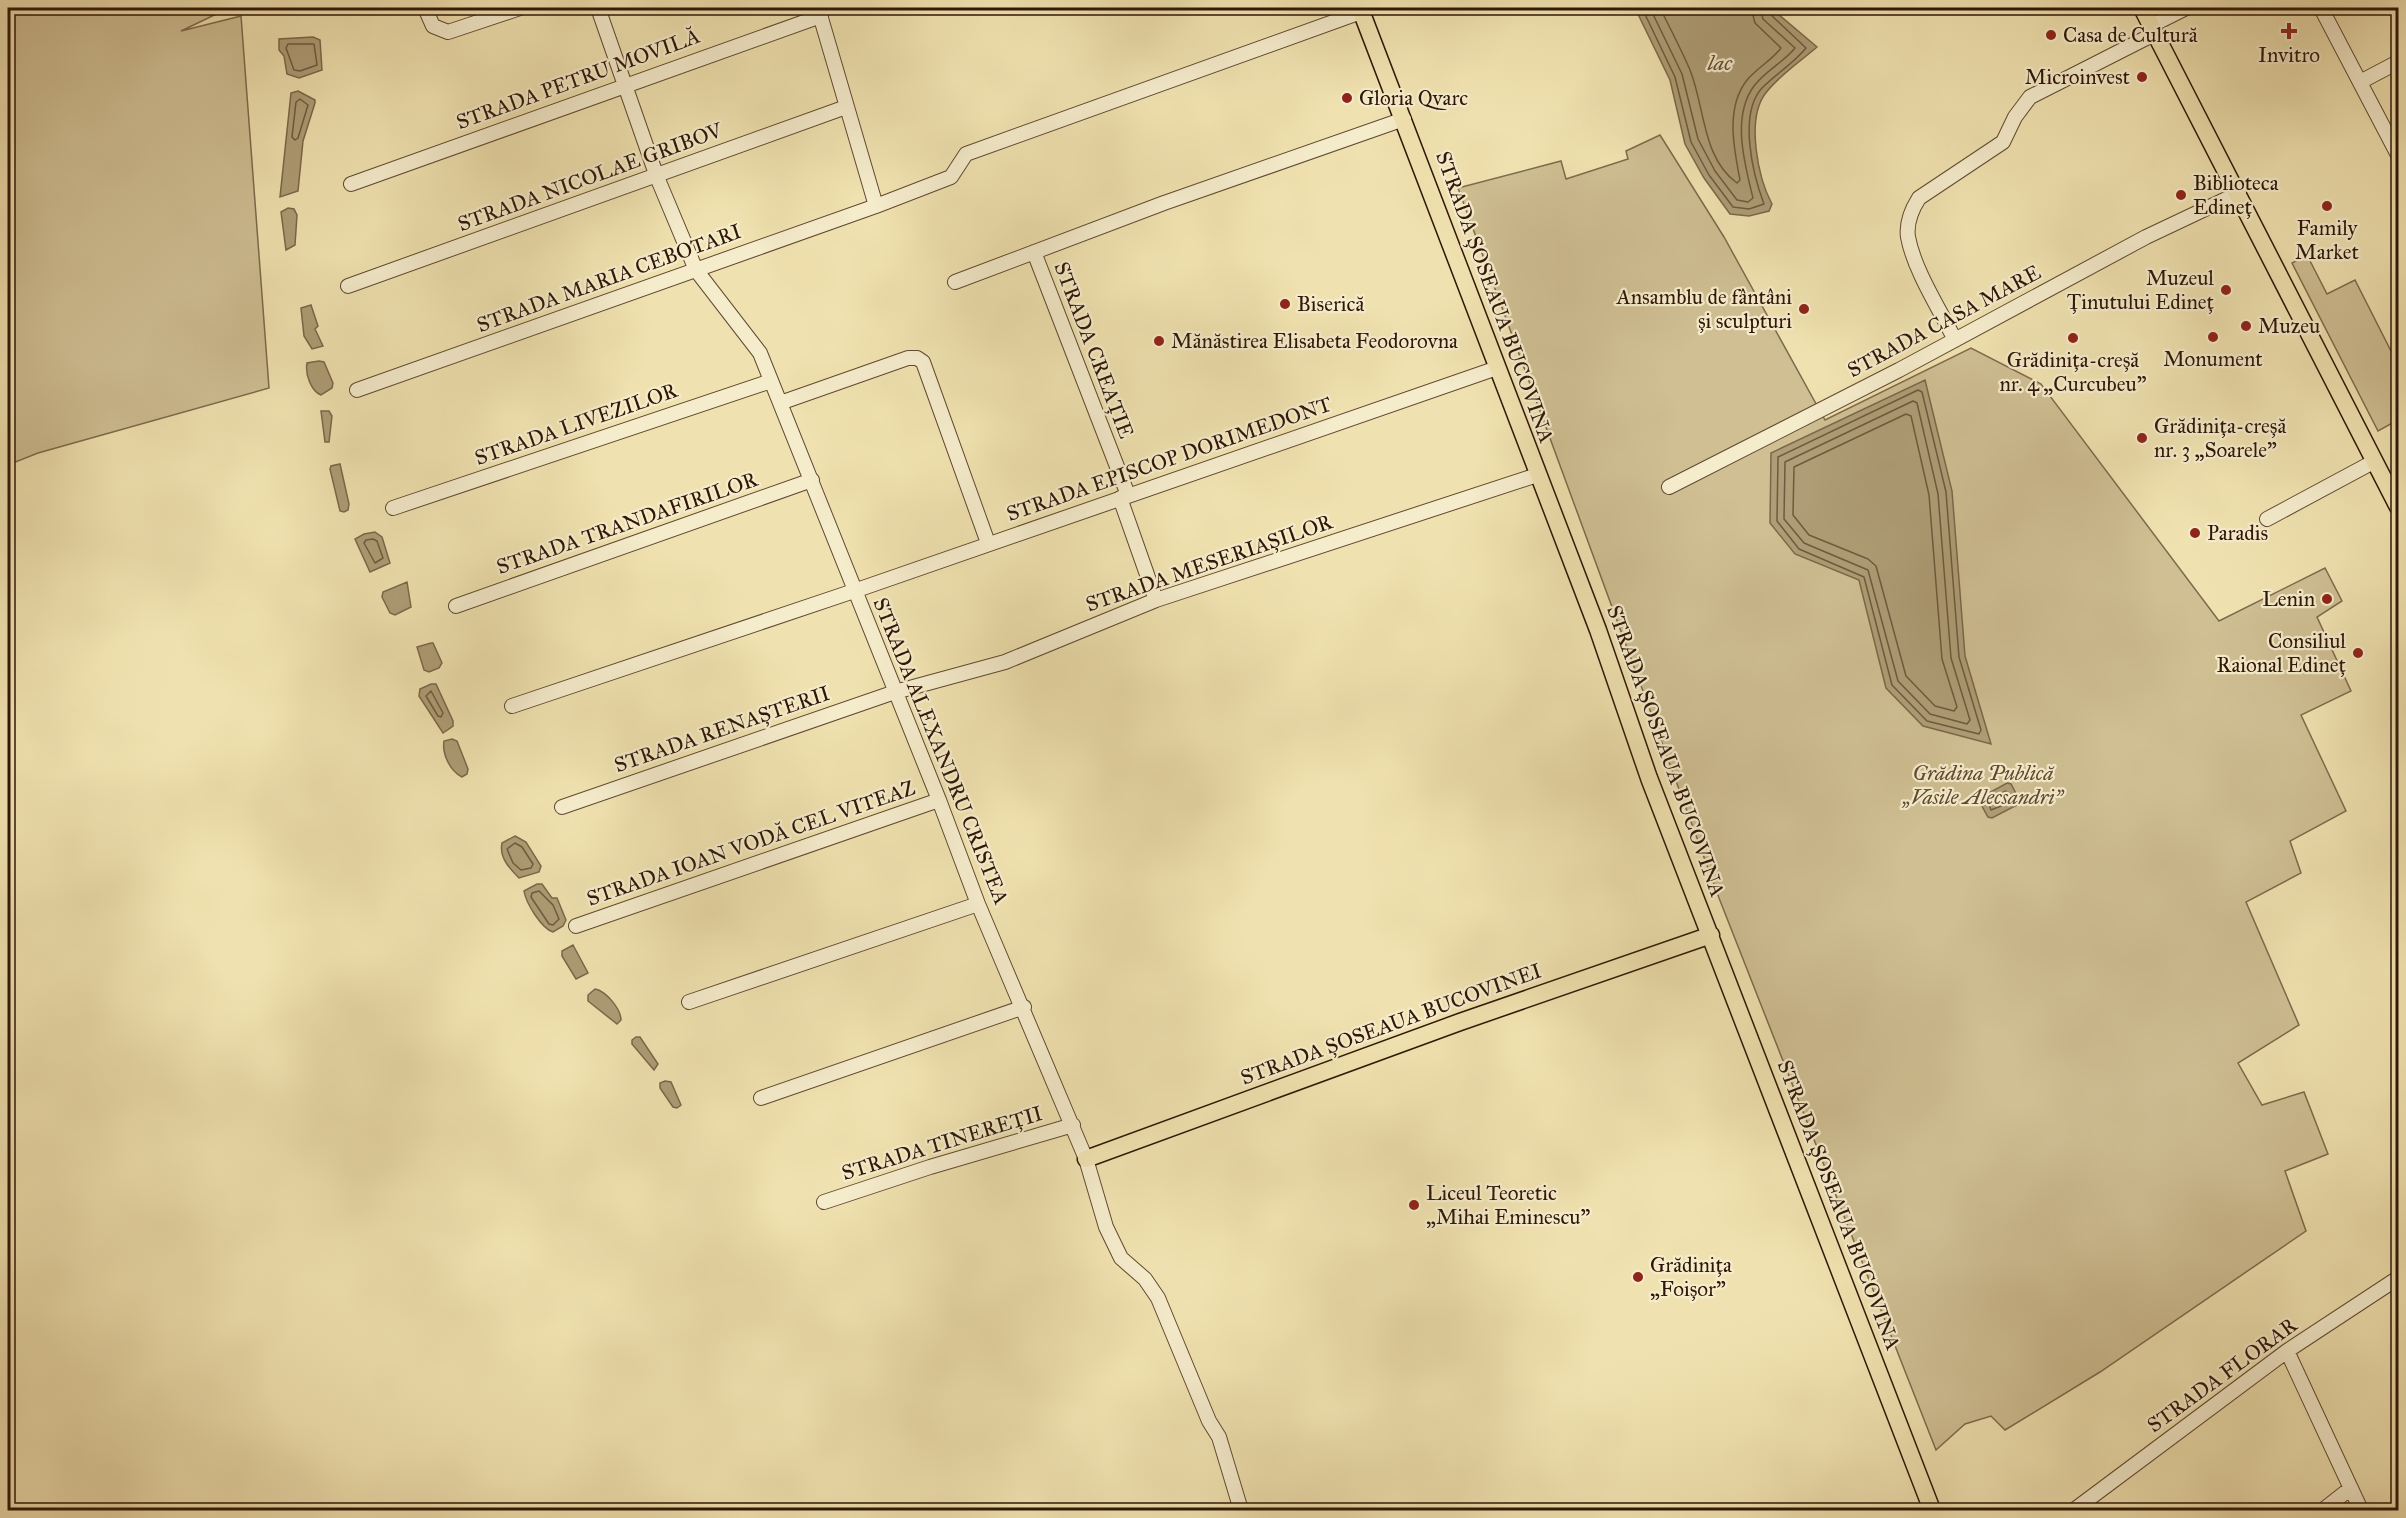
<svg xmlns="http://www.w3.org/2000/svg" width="2406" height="1518" font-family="'IM FELL Great Primer',serif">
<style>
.green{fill:#cfbf93;stroke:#7f6a4c;stroke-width:1.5}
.water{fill:#ae9d76;stroke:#7b6749;stroke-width:1.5}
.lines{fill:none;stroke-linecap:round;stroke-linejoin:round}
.shore{stroke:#6e5a3e;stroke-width:1.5}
.minor-casing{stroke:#5f4930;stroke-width:16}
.major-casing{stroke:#2f1606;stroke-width:19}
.minor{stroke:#f5eccc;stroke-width:14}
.major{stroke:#f0e2b0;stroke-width:16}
.poi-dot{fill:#8f2418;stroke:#f5eccc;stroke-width:2}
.labels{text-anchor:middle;stroke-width:4.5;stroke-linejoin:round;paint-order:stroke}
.poi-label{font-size:21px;fill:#2f1606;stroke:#f5eccc;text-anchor:start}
.street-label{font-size:21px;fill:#2f1606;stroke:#f5eccc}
.park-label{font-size:21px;font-style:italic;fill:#5f4930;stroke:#f5eccc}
.water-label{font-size:22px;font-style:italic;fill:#624c33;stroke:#f5eccc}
</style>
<rect width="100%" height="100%" fill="#f0e2b0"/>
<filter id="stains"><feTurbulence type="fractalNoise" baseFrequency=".00333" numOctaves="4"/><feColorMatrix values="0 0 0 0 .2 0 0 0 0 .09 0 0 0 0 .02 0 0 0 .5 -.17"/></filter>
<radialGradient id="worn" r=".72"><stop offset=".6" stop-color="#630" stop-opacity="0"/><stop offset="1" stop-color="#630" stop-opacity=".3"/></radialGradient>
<path class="green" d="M8 8H229L181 31 241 16 269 388 38 453 8 465Z
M1660 135 1724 237 1825 420 1971 348 2041 384 2219 621 2325 568 2342 601 2317 617 2351 691 2301 715 2346 811 2290 841 2301 873 2246 902 2299 1025 2238 1063 2262 1105 2304 1092 2328 1154 2285 1171 2306 1231 2100 1372 2005 1430 1991 1416 1965 1424 1936 1450 1719 898 1458 188 1561 161 1566 179 1628 159 1626 151Z
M2307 255 2327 294 2355 280 2398 365V420L2378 431 2292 263Z"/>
<path class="water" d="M1635 8H1771L1817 47C1801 61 1778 76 1765 94 1746 120 1758 178 1772 204L1769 211 1749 216 1730 214 1704 178 1685 144 1670 80Z
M313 37 320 40 322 70 299 78 287 74 284 56 279 50V39Z
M298 91 315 100V103L303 141 298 191 280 197 291 93Z
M288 208 294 209 297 215 295 245 286 250 281 212Z
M311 305 318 326 315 329 323 346 312 349 304 336 301 308Z
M319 361 324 362 333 383 332 388 321 395C311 391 305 374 307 363Z
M1925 380 1952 491 1965 656 1991 744 1923 726 1886 688 1859 580 1795 554 1770 523 1771 453Z
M321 411H329L332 416 329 442H325Z
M340 464 349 504 348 510 344 512 340 511 330 469 331 466Z
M375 532 382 537 390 563 370 572 355 539 364 534Z
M407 582 411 607 395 615 390 613 382 597 383 592Z
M431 643H433L442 663 439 668 429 672 424 670 417 647Z
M431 684H436L453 721V726L443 733 419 696 420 689Z
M452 739 457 741 468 769 467 774 462 777C450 771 442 754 444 741Z
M2007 783 2011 784 2021 803 1992 818 1988 817 1978 799Z
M515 836 526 842 541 866 539 872 519 878C509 868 499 857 502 843Z
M537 884H542L552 898H557L566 920 563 926 553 932C541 928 526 903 524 891Z
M573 945 588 973 576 979 562 956V951Z
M595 989C606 991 621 1009 621 1020L617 1024 588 1001V995Z
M636 1037H640L658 1064 654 1070 632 1044V1040Z
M665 1081 671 1082 681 1105 677 1108 673 1107 660 1088V1083Z"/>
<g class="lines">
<path class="shore" d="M1642 8 1675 77 1691 142 1709 175 1733 207 1749 209 1764 204C1753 175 1738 114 1762 88 1776 74 1794 63 1806 48L1770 14 1767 8
M1650 8 1682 74 1698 139 1715 171 1737 200 1748 202 1753 198C1745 165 1731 117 1754 86 1765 71 1784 62 1795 48L1763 19 1760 8
M1660 8C1670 28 1681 49 1690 70 1705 107 1702 158 1737 183L1740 180C1734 149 1725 108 1747 80 1757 68 1772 60 1781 48L1755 23 1751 8
M288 44H314L317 65 300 71 294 70 286 48Z
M300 99 308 105 298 138 295 140 292 137 296 102Z
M1918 390 1922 392 1946 492 1959 657 1981 730 1979 734 1927 721 1892 685 1864 577 1799 549 1777 521 1778 457Z
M1913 401 1917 403 1938 494 1951 658 1970 720 1967 724 1930 714 1898 681 1868 570 1804 543 1784 519 1785 462Z
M1906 414 1911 416 1929 495 1942 659 1957 707 1954 711 1935 706 1906 676 1876 566 1868 559 1809 535 1793 515 1794 467Z
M373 539 377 541 383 558 375 563 364 543 366 540Z
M431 691 443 713 441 717 438 716 426 696Z
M2006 791 2011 802 1991 810 1987 800Z
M515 843 522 847 533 864 531 868 521 870 513 863 507 849Z
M539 891 553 905 559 919 553 925 549 924 531 897 532 893Z"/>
<defs>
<path id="minor" d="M425 8 433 26 448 32 520 8
M598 8 657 177 696 270 760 353 939 800 978 904 1086 1159 1106 1227 1121 1258 1145 1279 1158 1298 1209 1421 1219 1437 1241 1510
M818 8 876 206
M2321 8 2398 155
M2152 25 2186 8
M2360 82 2398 62
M351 184 821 16
M1034 252 1128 495
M955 282 1164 203 1404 119
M348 286 846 107
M1955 340C1940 310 1914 270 1908 237 1906 223 1912 209 1919 198L2003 142 2015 117 2030 97 2156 33
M357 390 876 206 951 177 966 154 1361 12
M780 403 908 358H917L923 362 988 543
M1669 487 1899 370 2146 237 2239 193
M1120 498 1156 600
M393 508 771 381
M2267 519 2375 461
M456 606 812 480
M512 706 854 591 1497 368
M562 807 895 692 1005 662 1156 600 1537 475
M576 926 939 800
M689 1002 978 904
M761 1098 1024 1007
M824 1202 930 1167 1073 1125
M2287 1351 2361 1510
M2074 1510 2287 1351 2398 1278
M2323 1510 2351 1488"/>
<path id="major" d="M1360 8 1598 630 1649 778 1932 1510
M2142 8 2398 507
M1086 1159 1460 1022 1711 935"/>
</defs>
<use href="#minor" class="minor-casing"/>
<use href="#major" class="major-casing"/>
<use href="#minor" class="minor"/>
<use href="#major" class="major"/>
</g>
<g class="poi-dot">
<path d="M2286 22h6v6h6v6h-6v6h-6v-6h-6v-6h6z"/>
<circle cx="2051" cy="35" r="6"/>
<circle cx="2142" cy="77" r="6"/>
<circle cx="1347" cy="98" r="6"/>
<circle cx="2181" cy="195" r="6"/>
<circle cx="2327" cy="206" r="6"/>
<circle cx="2226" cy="290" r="6"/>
<circle cx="1285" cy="304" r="6"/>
<circle cx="1804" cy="309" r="6"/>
<circle cx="2246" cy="326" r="6"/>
<circle cx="2213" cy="337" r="6"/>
<circle cx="2073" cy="338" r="6"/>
<circle cx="1159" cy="341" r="6"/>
<circle cx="2142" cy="438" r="6"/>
<circle cx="2195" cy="533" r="6"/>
<circle cx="2327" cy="599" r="6"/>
<circle cx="2358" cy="653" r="6"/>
<circle cx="1414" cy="1205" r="6"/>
<circle cx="1638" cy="1277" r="6"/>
</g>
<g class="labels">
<g class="poi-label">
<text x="2063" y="42">Casa de Cultură</text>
<text x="2289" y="62" text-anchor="middle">Invitro</text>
<text x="2130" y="84" text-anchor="end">Microinvest</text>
<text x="1359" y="105">Gloria Qvarc</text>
<text x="2193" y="190">Biblioteca<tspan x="2193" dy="24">Edineț</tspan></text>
<text x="2327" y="235" text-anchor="middle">Family<tspan x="2327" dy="24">Market</tspan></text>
<text x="2214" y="285" text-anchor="end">Muzeul<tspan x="2214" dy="24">Ținutului Edineț</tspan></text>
<text x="1792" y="304" text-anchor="end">Ansamblu de fântâni<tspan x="1792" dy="24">și sculpturi</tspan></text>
<text x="1297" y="311">Biserică</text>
<text x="2258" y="333">Muzeu</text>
<text x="1171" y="348">Mănăstirea Elisabeta Feodorovna</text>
<text x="2213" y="366" text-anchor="middle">Monument</text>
<text x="2073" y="367" text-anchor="middle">Grădinița-creșă<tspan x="2073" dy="24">nr. 4 „Curcubeu”</tspan></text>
<text x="2154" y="433">Grădinița-creșă<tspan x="2154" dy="24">nr. 3 „Soarele”</tspan></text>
<text x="2207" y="540">Paradis</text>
<text x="2315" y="606" text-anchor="end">Lenin</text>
<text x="2346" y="648" text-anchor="end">Consiliul<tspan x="2346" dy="24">Raional Edineț</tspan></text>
<text x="1426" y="1200">Liceul Teoretic<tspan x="1426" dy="24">„Mihai Eminescu”</tspan></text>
<text x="1650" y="1272">Grădinița<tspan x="1650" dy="24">„Foișor”</tspan></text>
</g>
<g class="street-label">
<text transform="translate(578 79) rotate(-20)" y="7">STRADA PETRU MOVILĂ</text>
<text transform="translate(590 177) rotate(-20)" y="7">STRADA NICOLAE GRIBOV</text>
<text transform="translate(609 278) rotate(-20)" y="7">STRADA MARIA CEBOTARI</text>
<text transform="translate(1495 297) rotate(70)" y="7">STRADA ȘOSEAUA BUCOVINA</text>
<text transform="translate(1944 321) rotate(-28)" y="7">STRADA CASA MARE</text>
<text transform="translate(1094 350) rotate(69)" y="7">STRADA CREAȚIE</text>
<text transform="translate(576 424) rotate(-19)" y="7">STRADA LIVEZILOR</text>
<text transform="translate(1169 459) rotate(-19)" y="7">STRADA EPISCOP DORIMEDONT</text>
<text transform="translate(627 523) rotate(-19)" y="7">STRADA TRANDAFIRILOR</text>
<text transform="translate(1209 563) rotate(-19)" y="7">STRADA MESERIAȘILOR</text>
<text transform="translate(722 729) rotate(-19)" y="7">STRADA RENAȘTERII</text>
<text transform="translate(941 751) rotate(68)" y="7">STRADA ALEXANDRU CRISTEA</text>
<text transform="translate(1666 751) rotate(70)" y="7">STRADA ȘOSEAUA BUCOVINA</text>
<text transform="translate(751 843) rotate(-19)" y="7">STRADA IOAN VODĂ CEL VITEAZ</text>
<text transform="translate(1391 1024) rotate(-20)" y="7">STRADA ȘOSEAUA BUCOVINEI</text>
<text transform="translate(942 1143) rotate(-17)" y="7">STRADA TINEREȚII</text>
<text transform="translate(1839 1205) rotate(69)" y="7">STRADA ȘOSEAUA BUCOVINA</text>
<text transform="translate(2222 1375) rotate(-36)" y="7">STRADA FLORAR</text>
</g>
<g class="park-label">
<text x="1983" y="780">Grădina Publică<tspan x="1983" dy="24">„Vasile Alecsandri”</tspan></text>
</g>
<g class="water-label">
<text x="1720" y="70">lac</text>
</g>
</g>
<rect width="2406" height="1518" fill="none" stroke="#f0e2b0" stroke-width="30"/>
<rect x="9" y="9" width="2388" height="1500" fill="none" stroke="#2f1606" stroke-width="3"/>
<rect x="15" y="15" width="2376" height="1488" fill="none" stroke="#2f1606" stroke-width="1.5"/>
<rect width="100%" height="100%" filter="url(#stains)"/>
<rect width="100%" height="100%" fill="url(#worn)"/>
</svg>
